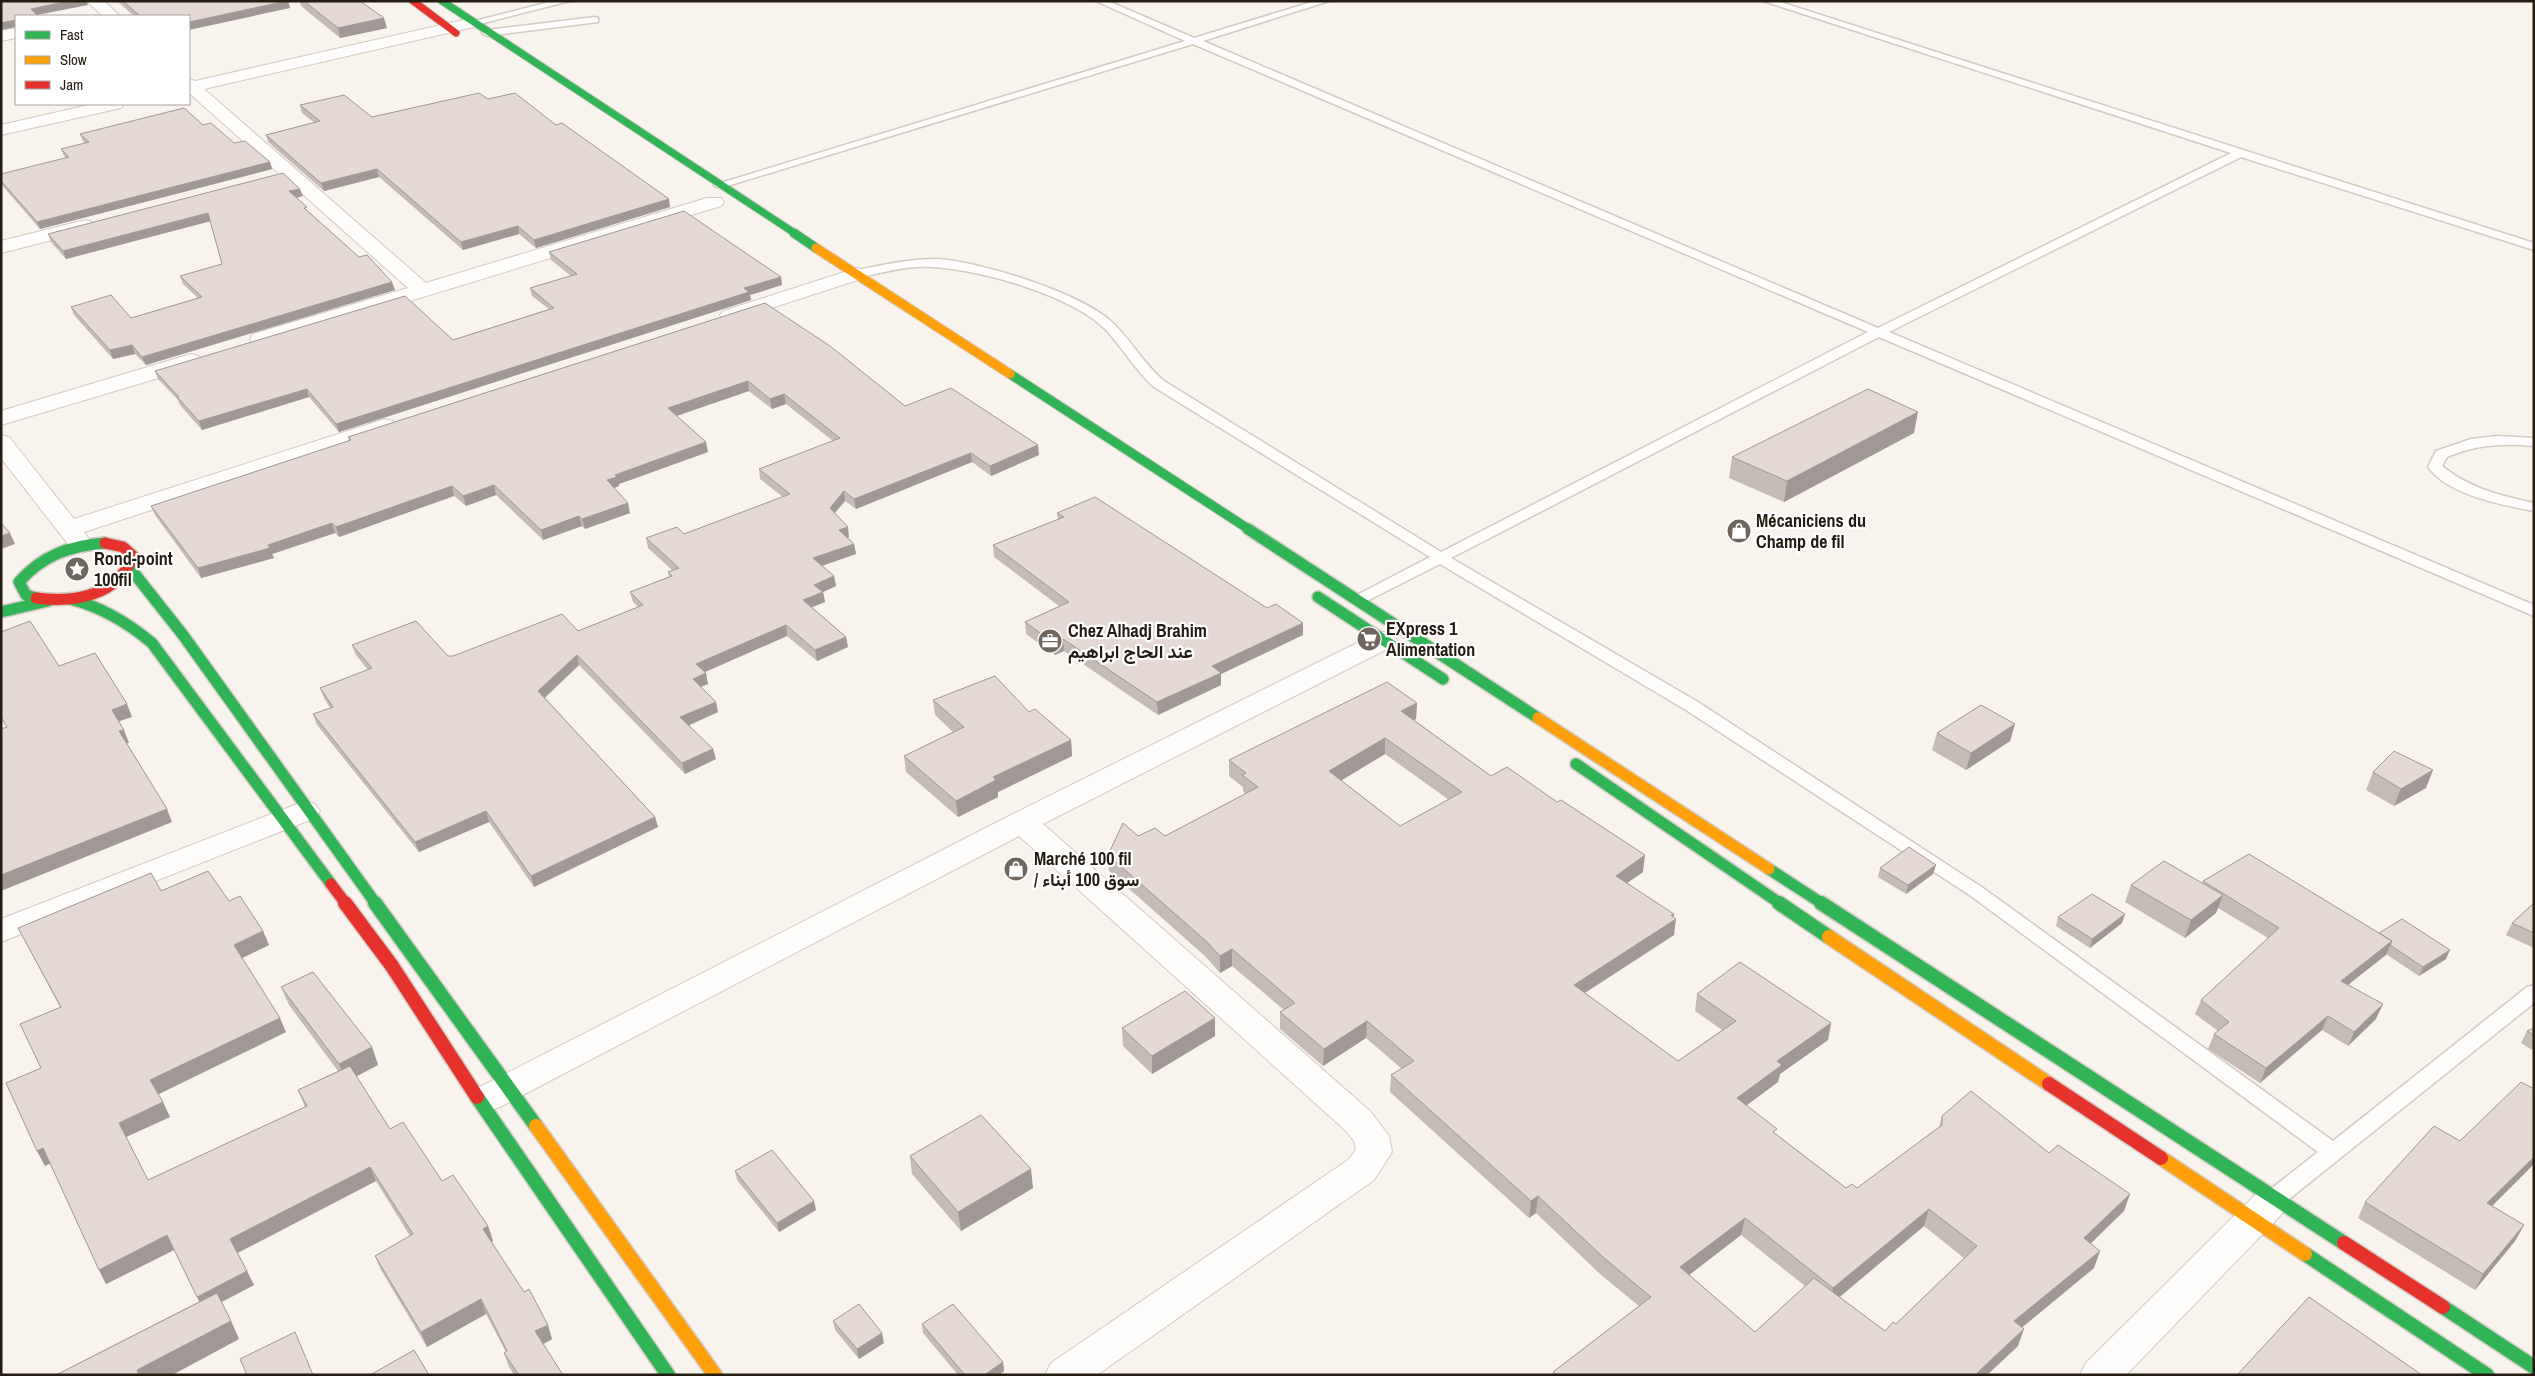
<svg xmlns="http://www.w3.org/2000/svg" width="2535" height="1376" font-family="'Archivo Narrow',Vazirmatn,sans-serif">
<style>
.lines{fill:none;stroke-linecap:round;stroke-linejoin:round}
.lane-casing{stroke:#d2cbc3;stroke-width:3}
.street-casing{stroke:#d2cbc3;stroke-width:2}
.fast-far3-casing{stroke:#d2cbc3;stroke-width:9}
.fast-far2-casing{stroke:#d2cbc3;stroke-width:11}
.fast-far1-casing{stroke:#d2cbc3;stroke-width:14}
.fast-casing{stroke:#d2cbc3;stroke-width:17}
.slow-far2-casing{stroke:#d2cbc3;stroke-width:11}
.slow-far1-casing{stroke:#d2cbc3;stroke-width:14}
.slow-casing{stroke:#d2cbc3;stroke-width:17}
.jam-far2-casing{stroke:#d2cbc3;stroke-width:9}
.jam-far1-casing{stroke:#d2cbc3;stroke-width:14}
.jam-casing{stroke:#d2cbc3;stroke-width:17}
.lane{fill:#fefdfc;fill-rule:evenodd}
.street{fill:#fefdfc;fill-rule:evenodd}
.fast-far3{stroke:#30b455;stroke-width:7}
.fast-far2{stroke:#30b455;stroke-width:9}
.fast-far1{stroke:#30b455;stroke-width:11}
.fast{stroke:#30b455;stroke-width:14}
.slow-far2{stroke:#ff9f0a;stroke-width:9}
.slow-far1{stroke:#ff9f0a;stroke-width:11}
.slow{stroke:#ff9f0a;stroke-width:14}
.jam-far2{stroke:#e5322d;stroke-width:7}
.jam-far1{stroke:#e5322d;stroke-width:11}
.jam{stroke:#e5322d;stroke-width:14}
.wall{fill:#c4bbb6;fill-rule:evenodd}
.shaded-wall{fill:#a09894}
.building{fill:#e4d9d4;stroke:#a09894;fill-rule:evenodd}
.labels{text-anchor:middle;stroke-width:4.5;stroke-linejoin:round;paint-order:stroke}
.poi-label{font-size:18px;font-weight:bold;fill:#251c11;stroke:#fff;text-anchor:start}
</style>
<rect width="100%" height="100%" fill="#f9f3ed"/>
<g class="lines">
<defs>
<path id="lane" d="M553 1H570L472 26 467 23Z
M1096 1H1108L1194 38 1315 1H1329L1203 41 1878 328 2231 153 1763 1H1777L2534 243V250L2241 157 1889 332 2534 605V616L1879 337 1451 558 1698 702 1983 888 2333 1141 2527 987 2534 985V1003L2283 1204 2275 1207 2267 1204 2264 1198 2267 1192 2318 1152 1971 896 1686 710 1440 564 1363 603H1353L1350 600 1353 597 1430 557 1154 387C1135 370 1123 348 1105 329 1071 294 965 264 917 267 897 268 876 274 857 278L851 274 857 270C883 265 909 259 936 259 979 261 1083 293 1114 324 1132 342 1144 364 1164 381L1441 552 1868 332 1193 44 724 187H716L714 185 1185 41Z
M595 17 598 18V22L487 36 482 33 487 30Z
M2497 436 2534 438V446C2502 443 2476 445 2447 457L2442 466C2469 488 2501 496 2534 503V511C2502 505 2448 495 2428 467L2436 451 2471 439Z"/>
<path id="street" d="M86 1H104L120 16H103Z
M472 18 478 20 480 23 478 26 204 89 426 283 707 198H721L724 202 721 206 269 344 261 345 253 344 250 339 253 334 408 288 189 93V79L195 81Z
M16 28V38L1 41V31Z
M93 104H124L121 108 1 135V125Z
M85 220 92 222 95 226 92 230 1 253V241Z
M857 268 864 270 867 274 864 278 737 319 730 321 723 319 720 315 723 311Z
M191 354 199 356 202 361 199 366 1 425V411Z
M385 419 393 421 396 426 393 431 84 532 92 543 89 548 80 550 71 548 1 458V435L9 437 74 519Z
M1384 632 1393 634 1397 640 1393 646 1043 824 1370 1111 1389 1136 1392 1152 1374 1180 1097 1375H1045L1051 1363 1348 1160 1356 1150 1354 1141 1346 1131 1019 836 500 1107 488 1111 476 1107 471 1098 476 1089 1011 815 1375 634Z
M305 801 315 804 320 811 315 818 1 942V919Z
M2268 1190 2281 1195 2286 1205 2281 1215 2126 1375H2080L2086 1363 2255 1195Z"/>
<path id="fast-far3" d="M442 1 796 234"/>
<path id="fast-far2" d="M794 233 816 248
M1010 374 1250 530"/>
<path id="fast-far1" d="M1248 529 1538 718
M130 568 183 635 376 904
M1318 597 1443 679
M36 598 26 595 19 582C43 555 69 546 105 543
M70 599C102 607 127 622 152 643L331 884
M1 612 48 601
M1576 764 1781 904
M1769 869 1823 904"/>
<path id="fast" d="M375 903 536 1126
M1779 903 1829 937
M1821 903 2344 1243
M477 1097 668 1375
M2305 1254 2487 1375
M2443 1307 2534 1367"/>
<path id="slow-far2" d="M816 248 1010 374"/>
<path id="slow-far1" d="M1538 718 1769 869"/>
<path id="slow" d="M1829 937 2049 1084
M536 1126 715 1375
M2161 1158 2305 1254"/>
<path id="jam-far2" d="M413 1 456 33"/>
<path id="jam-far1" d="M36 598C74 603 118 596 133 556L123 547 105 543
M331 884 346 904"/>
<path id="jam" d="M345 903 392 966 477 1097
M2049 1084 2161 1158
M2344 1243 2443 1307"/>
</defs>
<use href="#lane" class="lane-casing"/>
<use href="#street" class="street-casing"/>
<use href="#fast-far3" class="fast-far3-casing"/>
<use href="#fast-far2" class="fast-far2-casing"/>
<use href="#fast-far1" class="fast-far1-casing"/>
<use href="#fast" class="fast-casing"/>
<use href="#slow-far2" class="slow-far2-casing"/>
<use href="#slow-far1" class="slow-far1-casing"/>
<use href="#slow" class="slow-casing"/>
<use href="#jam-far2" class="jam-far2-casing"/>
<use href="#jam-far1" class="jam-far1-casing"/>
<use href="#jam" class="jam-casing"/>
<use href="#lane" class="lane"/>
<use href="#street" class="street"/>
<use href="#fast-far3" class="fast-far3"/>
<use href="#fast-far2" class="fast-far2"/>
<use href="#fast-far1" class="fast-far1"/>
<use href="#fast" class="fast"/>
<use href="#slow-far2" class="slow-far2"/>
<use href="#slow-far1" class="slow-far1"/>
<use href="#slow" class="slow"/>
<use href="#jam-far2" class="jam-far2"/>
<use href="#jam-far1" class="jam-far1"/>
<use href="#jam" class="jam"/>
</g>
<path class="wall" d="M117 1H288L290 8 189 16H134Z
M300 1H360L387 28 340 38 301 6Z
M488 99 556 125 670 207 536 248 519 234 463 250 379 177 324 191 268 142 266 135 315 123 302 113 300 105 372 117Z
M203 125 234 143 270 162 272 169 40 229 1 184V174L66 158 64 156 61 149 85 143 83 141 80 134Z
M303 196 296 198 308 211 395 290 146 365 135 354 113 359 74 315 71 307 131 318 198 298 183 284 180 276 222 264 211 221 66 259 51 242 48 234Z
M549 252 781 277 782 285 750 295 751 300 339 432 309 397 202 430 180 405 178 400 158 379 155 371 453 340 549 309 532 296 530 288 571 276 551 260Z
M765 303 905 406 1039 455 991 476 972 462 856 509 845 501 835 513 849 537H847L854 544 856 554 822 566 834 576 836 586 823 592 825 602 812 607 846 637 848 647 817 661 787 636 705 672 708 684 701 687 718 712 689 725 716 759 685 774 579 665 545 698 655 817 658 827 534 887 489 822 419 852 317 725 313 714 330 708 324 698 320 688 368 670 356 655 352 645 448 656H453L578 631 638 607 633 602 630 592 669 577 668 572 672 570 648 548 646 538 684 534 783 497 760 479 759 469 833 441 786 404 772 409 749 391 677 416 708 452 619 484V486L614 488 630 513 585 529 582 526 543 540 496 495 466 506 454 496 339 537 335 533 272 554 274 558 201 578 155 515 151 506 349 441 348 437Z
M1914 433 1784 502 1729 478 1732 457Z
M1057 513 1303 635 1221 674V685L1158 715 1064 651 1055 655 1026 634 1025 622 1059 606 994 557 993 545 1058 519Z
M933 700 1029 712 1071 740 1072 756 998 792V797L958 817 906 772 904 756 953 732 935 715Z
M1417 703 1416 719 1414 720 1491 776 1643 872 1627 883 1673 917 1674 935 1585 993 1678 1061 1722 1030 1695 1011 1697 994 1831 1023 1828 1040 1780 1074 1778 1082 1746 1106 1776 1134 1846 1188H1857L1939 1128 1942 1116 2049 1153 2124 1211 2090 1243 2094 1268 2022 1327 2018 1346 1987 1375H1553V1372L1639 1306 1600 1274 1536 1213 1529 1218 1390 1092 1391 1075 1402 1069 1366 1038 1323 1066 1280 1029V1012L1284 1010 1232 966 1220 973 1206 957 1109 871 1108 855 1138 836H1165L1246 794 1243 791V787L1229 776V760ZM1385 754 1449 800 1400 826 1341 780ZM1924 1226 1964 1258 1896 1324 1885 1331 1839 1297ZM1741 1235 1805 1286 1755 1332 1689 1275Z
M2015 724 2010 741 1966 770 1932 750 1937 733Z
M2373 772 2426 788 2394 806 2366 790Z
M1936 865 1933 874 1906 894 1878 877 1880 868Z
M2203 881 2379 933 2446 959 2419 976 2386 954 2348 985 2376 1019 2348 1046 2322 1030 2260 1083 2208 1049 2214 1034 2218 1031 2195 1014 2201 1000 2268 938 2218 908 2216 913 2185 938 2125 902 2131 885 2202 883Z
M161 891 229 901 263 931 269 945 242 958 286 1032 158 1094 170 1117 126 1137 148 1180 305 1107 298 1090 338 1071 289 1005 281 987 372 1047 378 1065 356 1076 390 1129 488 1226 493 1241 491 1242 552 1339 543 1344 563 1375H514L509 1367 504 1353 506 1352 486 1314 427 1347 381 1270 375 1256 410 1236 376 1181 238 1253 254 1285 222 1302 239 1339 172 1375H56L200 1301 174 1250 106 1284 50 1163 45 1166 37 1151 41 1068 60 1007 18 928Z
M2534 903V948L2506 935 2512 923Z
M2058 917 2122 923 2090 948 2056 926Z
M1215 1018V1036L1152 1074 1123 1046 1122 1028Z
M2534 1028V1051L2521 1043 2527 1031Z
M2460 1141 2534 1164 2492 1206 2524 1225 2515 1241 2475 1290 2358 1218 2365 1202Z
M910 1156 1033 1188 961 1231 912 1174Z
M735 1171 816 1210 779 1232 737 1180Z
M833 1321 884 1343 859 1359 835 1330Z
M922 1324 1003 1362 1004 1371 999 1375H958L923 1333Z"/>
<path class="shaded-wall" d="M69 1H86L88 5 37 15V16H33L31 9Z
M288 1 290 8 189 30V22Z
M384 18 387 28 340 38 338 28Z
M16 20V27L1 30V23Z
M270 162 272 169 40 229 37 222Z
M377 169 379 177 324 191 321 183Z
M300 189 303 196 291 199 289 191Z
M669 199 670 207 536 248 534 240Z
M208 213 211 221 66 259 63 251Z
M518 226 519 234 463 250 461 242Z
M781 277 782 285 750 295 751 300 339 432 336 424 744 288Z
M392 282 395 290 146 365 142 357Z
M132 345 135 354 113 359 110 350Z
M748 381 749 391 670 418 668 408Z
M307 389 309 397 202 430 199 421Z
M784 394 786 404 772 409 770 399Z
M1918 412 1914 433 1784 502 1787 481Z
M706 442 708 452 619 484V486L609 490 607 480 615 475Z
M1038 445 1039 455 991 476 990 466Z
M971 453 972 462 856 509 854 499Z
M494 485 496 495 466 506 463 496Z
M452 486 454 496 339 537 336 527Z
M844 491 845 501 831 517 830 508Z
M628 503 630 513 585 529 582 519Z
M579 516 582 526 543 540 541 530Z
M332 523 335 533 272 554 274 558 201 578 198 568Z
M848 527 849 537 840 540 839 530Z
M10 533 15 544 1 549V536Z
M854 544 856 554 815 568 813 558Z
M834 576 836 586 823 592 825 602 805 610 803 600 814 585Z
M1303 623V635L1221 674V685L1158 715 1157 702 1212 666Z
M786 625 787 636 698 675 696 664Z
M846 637 848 647 817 661 815 650Z
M1063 639 1064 651 1055 655 1054 643Z
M577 655 579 665 541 701 538 691Z
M706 673 708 684 695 689 693 679Z
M716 702 718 712 683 728 680 717Z
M1417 703 1416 719 1400 727 1401 711Z
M127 704 132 717 117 722 112 710Z
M2015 724 2010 741 1966 770 1971 753Z
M124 730 129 743 124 744 119 731Z
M1385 738V754L1329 788V771Z
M1071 740 1072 756 998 792V797L958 817 956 801 993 777Z
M713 749 716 759 685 774 682 763Z
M2433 770 2426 788 2394 806 2401 789Z
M167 809 172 822 1 891V875Z
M486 811 489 822 419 852 415 842Z
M655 817 658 827 534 887 531 876Z
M1645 855 1643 872 1614 892 1616 876Z
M1936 865 1933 874 1906 894 1908 885Z
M2223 895 2216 913 2185 938 2191 920Z
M1674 914 1673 921 1676 919 1674 935 1572 1001 1574 985Z
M2125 914 2122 923 2090 948 2092 939Z
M263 931 269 945 240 959 234 945Z
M2392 941 2386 955 2335 995 2341 981Z
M1232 949V966L1220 973V956Z
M2450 950 2446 959 2419 976 2423 967Z
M2383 1004 2376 1019 2348 1046 2354 1032Z
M2328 1016 2322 1030 2260 1083 2266 1068Z
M280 1018 286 1032 157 1095 150 1080Z
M1215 1018V1036L1152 1074V1056Z
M1367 1021 1366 1038 1323 1066 1324 1049Z
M1831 1023 1828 1040 1780 1074 1778 1082 1733 1115 1737 1098 1777 1061Z
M372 1047 378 1065 346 1082 339 1064Z
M163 1102 170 1117 126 1137 119 1123Z
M43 1148 51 1163 45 1166 37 1151Z
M2534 1157V1164L2479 1219 2487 1203Z
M370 1167 376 1181 237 1253 230 1239Z
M1031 1169 1033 1188 961 1231 958 1212Z
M2130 1194 2124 1211 2078 1256 2084 1238Z
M1538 1196 1536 1213 1529 1218 1531 1201Z
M814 1201 816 1210 779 1232 777 1223Z
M1929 1209 1924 1226 1829 1306 1833 1288Z
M1745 1218 1741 1235 1676 1285 1680 1267Z
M2524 1225 2515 1241 2475 1290 2483 1274Z
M488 1226 493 1241 488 1243 483 1229Z
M167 1235 174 1250 106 1284 99 1270Z
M2100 1251 2094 1268 2008 1339 2014 1321Z
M247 1271 254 1285 204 1311 197 1297Z
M481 1299 486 1314 427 1347 421 1332Z
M231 1321 239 1339 172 1375H139L137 1370Z
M548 1325 552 1339 540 1346 535 1331Z
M2024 1329 2018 1346 1987 1375H1976L1977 1373Z
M882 1333 884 1343 859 1359 857 1349Z
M1003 1362 1004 1371 999 1375H984Z"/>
<path class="building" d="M1 1H69L31 9 37 15 33 16H16V20L1 23Z
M123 1H287L189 22V16H140Z
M304 1H360L384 18 338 28Z
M479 93 488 99 515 93 556 125 562 123 669 199 534 240 518 226 461 242 377 169 321 183 266 135 320 121 300 105 344 95 372 117Z
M184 108 203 125 211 123 234 143 245 141 270 162 37 222 1 181V174L69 157 61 149 89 142 80 134Z
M283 173 300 189 289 191 307 207 304 208 359 257 367 255 392 282 142 357 132 345 110 350 71 307 111 295 131 318 202 297 180 276 222 264 208 213 63 251 48 234Z
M684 211 781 277 744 288 749 292 336 424 307 389 199 421 177 397H179L155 371 405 296 453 340 554 308 530 288 577 274 549 252Z
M765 303 830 346 905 406 951 388 1038 445 990 466 971 453 854 499 844 491 830 508 848 527 839 530 854 544 813 558 834 576 814 585 823 592 803 600 846 637 815 650 786 625 696 664 706 673 693 679 716 702 680 717 713 749 682 763 577 655 538 691 655 817 531 876 486 811 415 842 313 714 333 707 320 688 372 668 352 645 416 621 448 656H453L562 614 578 631 643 605 630 592 672 576 668 572 679 568 646 538 677 527 684 534 790 494 759 469 840 438 784 394 770 399 748 381 668 408 706 442 615 475 617 477 607 480 628 503 582 519 579 516 541 530 494 485 463 496 452 486 336 527 332 523 268 545 270 548 198 568 151 506 351 440 348 437Z
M1868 389 1918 412 1787 481 1732 457Z
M1095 497 1267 608 1276 604 1303 623 1212 666 1221 673 1157 702 1063 639 1054 643 1025 622 1069 602 993 545 1064 517 1057 513Z
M1 523 10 533 1 536Z
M30 621 59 666 95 653 127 704 112 710 124 730 119 731 167 809 1 875V729L7 727 1 717V632Z
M995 676 1029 712 1035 709 1071 740 993 777 996 780 956 801 904 756 964 727 933 700Z
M1387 682 1417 703 1401 711 1491 776 1507 767 1557 802 1561 800 1645 855 1616 876 1674 914 1671 915 1676 919 1574 985 1678 1061 1736 1021 1697 994 1740 962 1831 1023 1777 1061 1782 1065 1737 1098 1777 1129 1773 1132 1846 1188 1852 1184 1857 1188 1942 1125V1116L1971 1091 2049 1153 2058 1145 2130 1194 2084 1238 2100 1251 2014 1321 2024 1329 1977 1373 1979 1375H1557L1553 1372 1651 1297 1603 1257 1538 1196 1531 1201 1391 1075 1414 1061 1367 1021 1324 1049 1280 1012 1295 1003 1232 949 1220 956 1206 941 1108 855 1123 823 1138 836 1155 828 1165 836 1258 787 1242 775 1246 773 1229 760ZM1385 738 1462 792 1400 826 1329 771ZM1929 1209 1977 1246 1896 1324 1893 1322 1885 1331 1814 1278 1755 1332 1680 1267 1745 1218 1833 1288Z
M1981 705 2015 724 1971 753 1937 733Z
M2394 751 2433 770 2401 789 2373 772Z
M1909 847 1936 865 1908 885 1880 868Z
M2249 854 2392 941 2341 981 2383 1004 2354 1032 2328 1016 2266 1068 2214 1034 2229 1022 2201 1000 2279 928 2203 881Z
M2164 861 2223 895 2191 920 2131 885Z
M208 871 229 901 240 896 263 931 234 945 280 1018 150 1080 163 1102 119 1123 148 1180 307 1106 298 1090 350 1066 390 1129 403 1122 442 1181 453 1175 488 1226 483 1229 524 1292 529 1289 548 1325 535 1331 563 1375H519L504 1353 507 1351 481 1299 421 1332 375 1256 413 1234 370 1167 230 1239 247 1271 197 1297 167 1235 99 1270 43 1148 37 1151 6 1083 41 1068 20 1024 61 1007 18 928 151 873 161 891Z
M2092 894 2125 914 2092 939 2058 917Z
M2534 903V933L2512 923Z
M2402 919 2450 950 2423 967 2390 945 2392 941 2379 933Z
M313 972 372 1047 339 1064 281 987Z
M1185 991 1215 1018 1152 1056 1122 1028Z
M2534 1028V1035L2527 1031Z
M2521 1082 2534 1089V1157L2487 1203 2524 1225 2483 1274 2365 1202 2434 1126 2460 1141Z
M981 1115 1031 1169 958 1212 910 1156Z
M772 1150 814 1201 777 1223 735 1171Z
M217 1293 231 1321 137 1370 139 1375H56Z
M2309 1297 2422 1375H2237Z
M859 1304 882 1333 857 1349 833 1321Z
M953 1304 1003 1362 984 1375H965L922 1324Z
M295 1332 313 1375H247L240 1359Z
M414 1350 429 1375H370Z"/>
<defs>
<symbol id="shop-disc" viewBox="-11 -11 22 22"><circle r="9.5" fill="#6f675e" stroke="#fff"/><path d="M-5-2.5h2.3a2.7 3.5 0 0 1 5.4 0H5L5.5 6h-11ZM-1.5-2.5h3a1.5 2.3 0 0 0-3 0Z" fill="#fff"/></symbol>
<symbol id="sight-disc" viewBox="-11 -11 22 22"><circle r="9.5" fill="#6f675e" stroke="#fff"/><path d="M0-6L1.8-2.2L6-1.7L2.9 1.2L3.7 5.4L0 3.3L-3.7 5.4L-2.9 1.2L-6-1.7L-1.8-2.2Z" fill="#fff"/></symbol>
<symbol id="supermarket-disc" viewBox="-11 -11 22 22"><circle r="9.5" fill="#6f675e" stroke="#fff"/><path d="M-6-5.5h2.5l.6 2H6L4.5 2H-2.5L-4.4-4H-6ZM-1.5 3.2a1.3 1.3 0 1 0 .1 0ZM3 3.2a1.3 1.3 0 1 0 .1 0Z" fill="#fff"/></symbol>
<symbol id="office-disc" viewBox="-11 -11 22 22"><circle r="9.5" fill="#6f675e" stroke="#fff"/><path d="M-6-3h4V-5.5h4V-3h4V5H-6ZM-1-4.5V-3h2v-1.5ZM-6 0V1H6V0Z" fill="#fff"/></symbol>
</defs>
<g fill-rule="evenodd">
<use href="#shop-disc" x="1725" y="517" width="28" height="28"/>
<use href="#sight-disc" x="63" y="555" width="28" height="28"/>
<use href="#supermarket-disc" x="1355" y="625" width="28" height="28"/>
<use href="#office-disc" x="1036" y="627" width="28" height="28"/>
<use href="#shop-disc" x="1002" y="855" width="28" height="28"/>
</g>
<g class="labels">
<g class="poi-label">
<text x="1756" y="527">Mécaniciens du<tspan x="1756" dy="21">Champ de fil</tspan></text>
<text x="94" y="565">Rond-point<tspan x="94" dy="21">100fil</tspan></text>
<text x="1386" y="635">EXpress 1<tspan x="1386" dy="21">Alimentation</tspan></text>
<text x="1068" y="637">Chez Alhadj Brahim<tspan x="1068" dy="21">عند الحاج ابراهيم</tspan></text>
<text x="1034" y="865">Marché 100 fil<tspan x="1034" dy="21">/ سوق 100 أبناء</tspan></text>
</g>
</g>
<rect width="2535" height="1376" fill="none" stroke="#251c11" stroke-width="5"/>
<rect x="15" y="15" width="175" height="90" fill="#ffffff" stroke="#a8a4a0"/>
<rect x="25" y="31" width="25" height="8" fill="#30b455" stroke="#a8a4a0"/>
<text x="60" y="40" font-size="15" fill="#251c11">Fast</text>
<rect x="25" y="56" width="25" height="8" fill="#ff9f0a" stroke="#a8a4a0"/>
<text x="60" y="65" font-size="15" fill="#251c11">Slow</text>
<rect x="25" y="81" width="25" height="8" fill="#e5322d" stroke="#a8a4a0"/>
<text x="60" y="90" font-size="15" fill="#251c11">Jam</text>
</svg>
